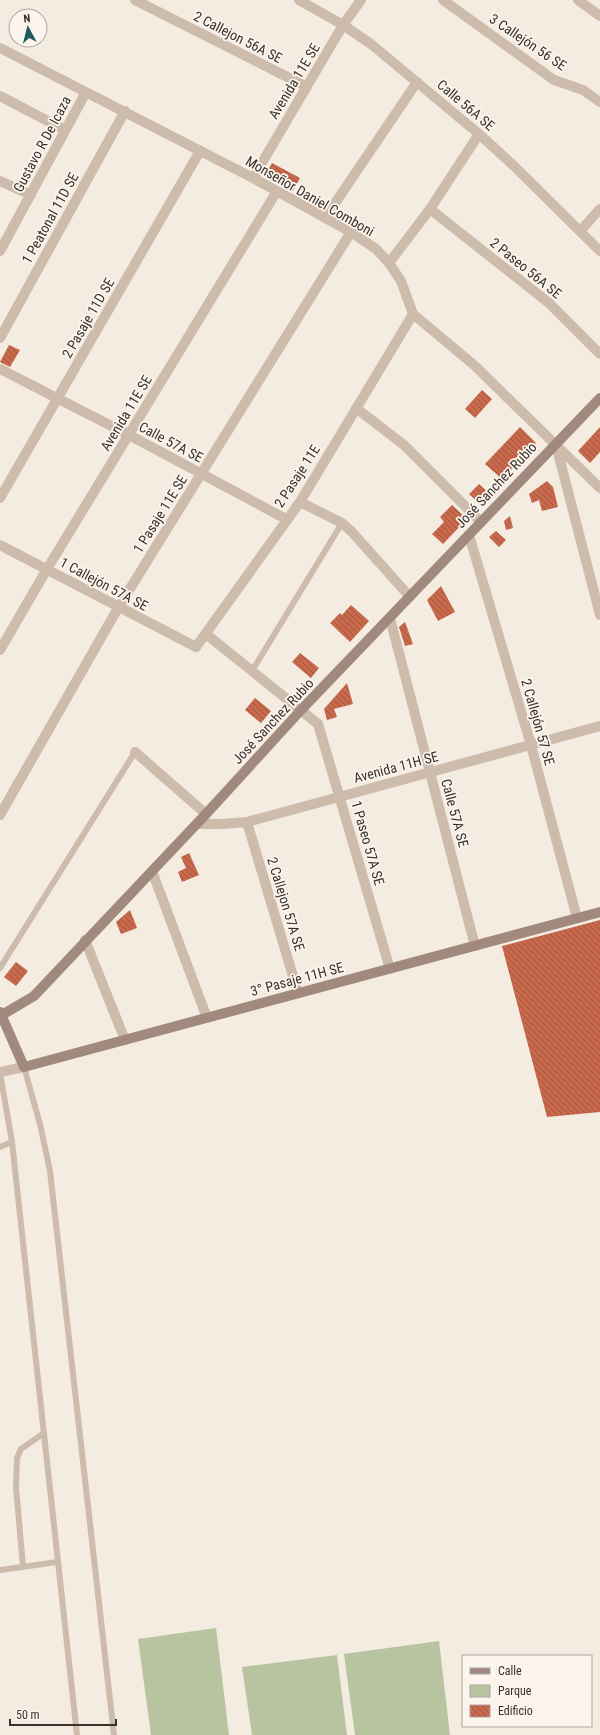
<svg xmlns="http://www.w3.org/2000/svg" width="600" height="1735" font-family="'Roboto Condensed',sans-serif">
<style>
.park{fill:#b8c4a0}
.building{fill:url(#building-back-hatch)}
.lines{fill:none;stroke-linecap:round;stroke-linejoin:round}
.lane{stroke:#cdbbac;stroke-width:6}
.street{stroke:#cdbbac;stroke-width:10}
.secondary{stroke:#a18a7d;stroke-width:10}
.labels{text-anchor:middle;stroke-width:3.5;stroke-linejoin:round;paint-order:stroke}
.street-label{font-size:14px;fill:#3b302b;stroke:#fbf5ee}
</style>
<defs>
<pattern id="building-back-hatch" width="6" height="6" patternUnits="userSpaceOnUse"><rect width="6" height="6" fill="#c8694b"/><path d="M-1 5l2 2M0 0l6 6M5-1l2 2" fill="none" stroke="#a4573f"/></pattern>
</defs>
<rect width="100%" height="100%" fill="#f4ebe1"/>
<path class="park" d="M216 1628 229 1735H151L138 1639Z
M439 1641 450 1735H355L344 1654Z
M337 1655 347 1735H252L242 1667Z"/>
<path class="building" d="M272 163 300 178 293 191 268 176 267 172Z
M9 345 20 350 10 367 0 362Z
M482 390 492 399 475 418 465 409Z
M520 427 536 443 502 479 485 464Z
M600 427V452L590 463 578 451Z
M547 481 553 487 558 507 542 511 539 500 532 503 529 494Z
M479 484 490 494 480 504 469 494Z
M452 505 467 519 443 544 432 534 444 522 440 517Z
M510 516 513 528 506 530 504 521Z
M496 531 506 540 499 547 489 537Z
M441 586 455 612 438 621 427 600Z
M351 605 369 621 350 642 330 623 340 613 342 615Z
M405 622 413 644 405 646 399 627Z
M300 653 319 668 311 678 292 662Z
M347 683 353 704 334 709 337 717 327 720 324 709Z
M255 698 271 711 261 723 245 710Z
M189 853 199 875 182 882 178 872 186 868 181 857Z
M130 910 137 928 121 934 116 922Z
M600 920V1112L547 1117 502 946Z
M16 962 28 971 16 986 4 977Z"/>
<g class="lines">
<path class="lane" d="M252 671 342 523
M0 968 135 752
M24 1067 40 1124 50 1171 114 1735
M0 1073 12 1142 77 1735
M0 1147 12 1142
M23 1567 16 1487 17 1458 21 1449 44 1433
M0 1570 57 1562"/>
<path class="street" d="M135 0 307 87
M299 0 343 25 371 44 479 134 514 166 600 251
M443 0 554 80 583 90 600 102
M578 0 600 16
M0 48 253 178 351 232 376 249 389 263 401 281 413 314 474 365 600 488
M0 96 65 130
M253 178 343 25 361 0
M0 181 31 195
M430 209 549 303 600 354
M325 218 417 82
M580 231 600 209
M0 251 86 92
M389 263 430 209 479 134
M0 338 125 111
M0 369 129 435 286 519
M356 408 404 445 481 522
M556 445 600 615
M0 498 200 151
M300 502 342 523 352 532 410 597
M469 535 531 745 577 918
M0 545 196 647 300 502 413 314
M390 618 475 946
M206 634 318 724 390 969
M0 650 47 569 277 191
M135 752 206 814
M0 815 118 608 351 232
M247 822 298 993
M197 824H222L247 822 600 726
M152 871 207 1018
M85 940 125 1040
M0 1072 24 1067"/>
<path class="secondary" d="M0 1012 24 1067 600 912
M2 1015 34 996 206 814 301 710 600 398"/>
</g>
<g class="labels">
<g class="street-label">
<text transform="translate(238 37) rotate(27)" y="5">2 Callejon 56A SE</text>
<text transform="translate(528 42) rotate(34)" y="5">3 Callejón 56 SE</text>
<text transform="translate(294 81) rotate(-59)" y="5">Avenida 11E SE</text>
<text transform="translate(466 105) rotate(40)" y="5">Calle 56A SE</text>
<text transform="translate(42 144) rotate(-62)" y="5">Gustavo R De Icaza</text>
<text transform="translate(310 196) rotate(30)" y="5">Monseñor Daniel Comboni</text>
<text transform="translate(50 218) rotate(-61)" y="5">1 Peatonal 11D SE</text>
<text transform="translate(526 268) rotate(39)" y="5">2 Paseo 56A SE</text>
<text transform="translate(88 318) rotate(-60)" y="5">2 Pasaje 11D SE</text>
<text transform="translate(126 413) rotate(-59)" y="5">Avenida 11E SE</text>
<text transform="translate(171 442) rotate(28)" y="5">Calle 57A SE</text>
<text transform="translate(297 476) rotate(-57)" y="5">2 Pasaje 11E</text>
<text transform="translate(496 485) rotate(-47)" y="5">José Sanchez Rubio</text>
<text transform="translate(160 514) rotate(-58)" y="5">1 Pasaje 11E SE</text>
<text transform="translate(104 584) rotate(28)" y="5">1 Callejón 57A SE</text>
<text transform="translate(273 721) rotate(-47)" y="5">José Sanchez Rubio</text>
<text transform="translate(538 722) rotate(74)" y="5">2 Callejón 57 SE</text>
<text transform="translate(396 767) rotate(-15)" y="5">Avenida 11H SE</text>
<text transform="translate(455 813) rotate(75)" y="5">Calle 57A SE</text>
<text transform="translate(368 843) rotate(74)" y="5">1 Paseo 57A SE</text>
<text transform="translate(286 904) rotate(73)" y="5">2 Callejon 57A SE</text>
<text transform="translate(297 979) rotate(-15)" y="5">3° Pasaje 11H SE</text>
</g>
</g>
<rect x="462" y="1655" width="130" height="72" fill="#fbf5ee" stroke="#aea6a0"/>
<rect x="470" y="1668" width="20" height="6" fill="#a18a7d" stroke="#aea6a0"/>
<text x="498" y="1675" font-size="12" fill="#3b302b">Calle</text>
<rect x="470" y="1685" width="20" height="12" fill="#b8c4a0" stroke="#aea6a0"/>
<text x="498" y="1695" font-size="12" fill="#3b302b">Parque</text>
<rect x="470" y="1705" width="20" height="12" fill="url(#building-back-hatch)" stroke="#aea6a0"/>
<text x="498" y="1715" font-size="12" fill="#3b302b">Edificio</text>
<g transform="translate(28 28) rotate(353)"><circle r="19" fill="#fbf5ee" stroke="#aea6a0"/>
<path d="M0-3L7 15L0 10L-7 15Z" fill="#1f5a5e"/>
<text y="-6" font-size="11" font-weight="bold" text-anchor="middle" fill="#3b302b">N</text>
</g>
<path d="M10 1719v6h106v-6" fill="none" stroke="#3b302b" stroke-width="2"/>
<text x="16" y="1719" font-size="12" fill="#3b302b" stroke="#fbf5ee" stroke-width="3" paint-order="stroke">50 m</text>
</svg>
